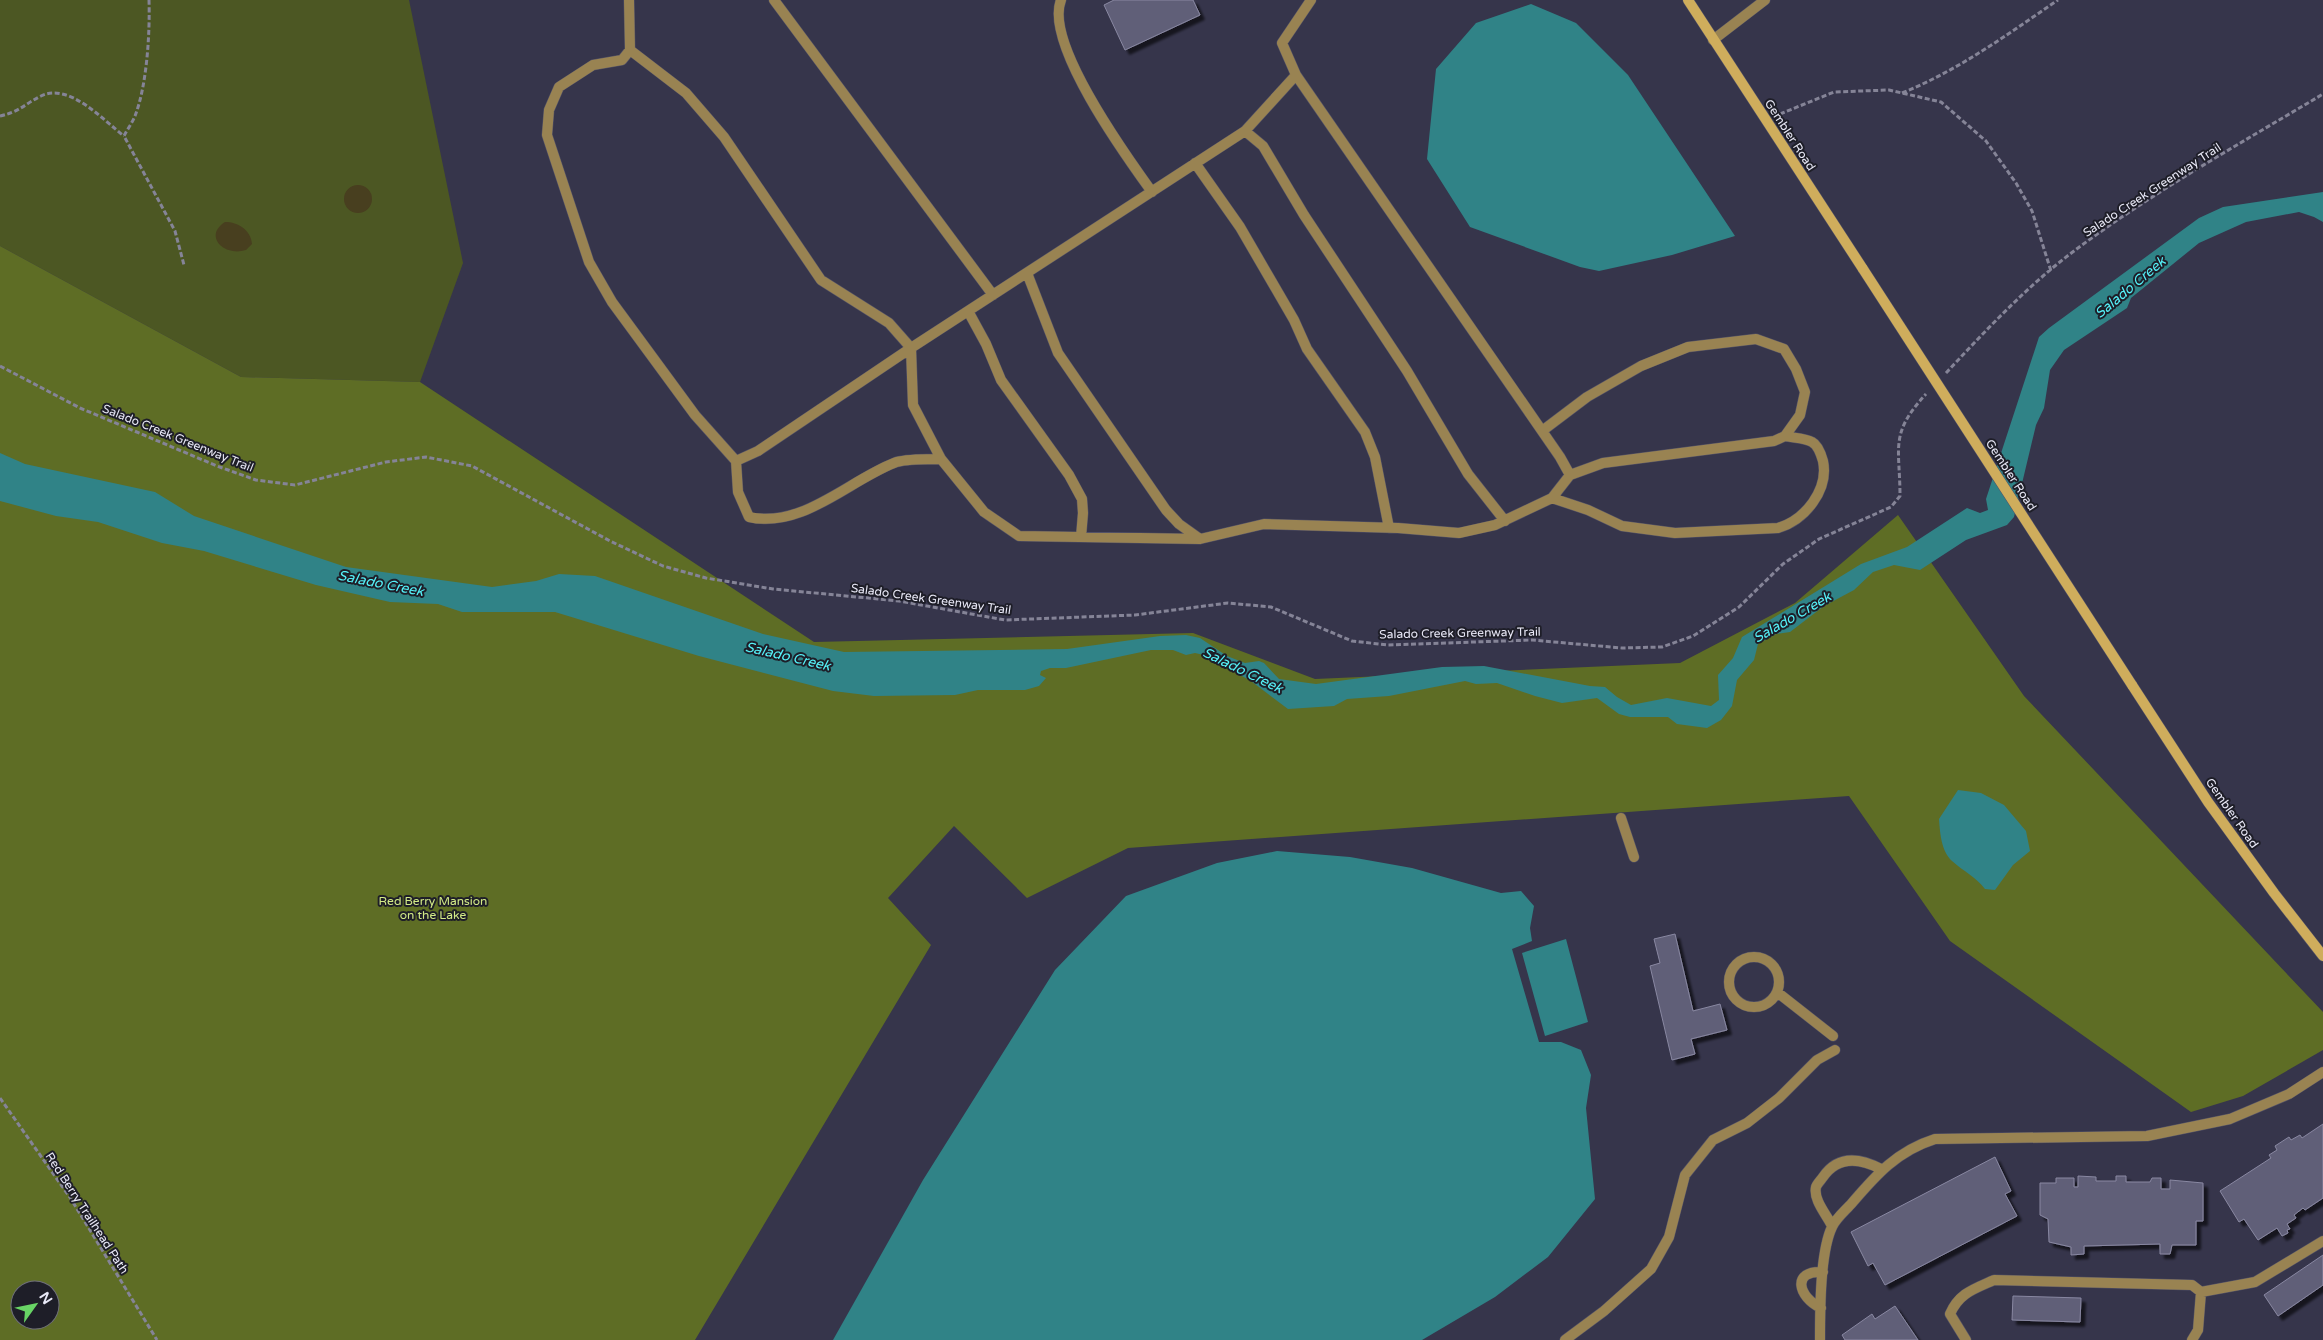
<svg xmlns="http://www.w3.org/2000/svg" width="2323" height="1340" font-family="'Varela Round',sans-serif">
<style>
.green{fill:#4c5723}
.forest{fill:#5e6d25;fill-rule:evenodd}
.sand{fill:#483f1f}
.water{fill:#308387}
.building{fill:#605f78;stroke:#8988a2;filter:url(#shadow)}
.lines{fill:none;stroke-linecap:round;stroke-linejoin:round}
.lane-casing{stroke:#535267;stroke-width:11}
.secondary-casing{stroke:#535267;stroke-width:11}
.path{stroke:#858497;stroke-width:3;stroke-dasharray:5 2.5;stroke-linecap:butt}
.lane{stroke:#998352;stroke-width:10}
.secondary{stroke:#cfad5c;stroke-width:10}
.secondary-bridge-casing{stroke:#535267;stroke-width:11;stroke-linecap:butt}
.secondary-bridge{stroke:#cfad5c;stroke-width:10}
.labels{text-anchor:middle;stroke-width:4;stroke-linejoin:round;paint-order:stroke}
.street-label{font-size:12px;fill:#e9e9f7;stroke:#1e1e28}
.park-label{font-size:12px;fill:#d3eb87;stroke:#1e1e28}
.water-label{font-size:14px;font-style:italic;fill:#55f1f8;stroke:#1e1e28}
</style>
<defs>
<filter id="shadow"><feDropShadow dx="4.5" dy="4.5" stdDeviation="1" flood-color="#0009"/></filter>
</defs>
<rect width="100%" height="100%" fill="#36354b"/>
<path class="green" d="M0 0H409L463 263 420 382 241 377 0 246Z"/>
<path class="forest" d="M0 246 241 377 420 382 814 642 1193 633 1315 679 1680 663 1795 603 1898 515 2024 696 2323 1012V1050L2243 1096 2191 1112 1950 941 1849 796 1128 848 1027 898 954 826 888 898 931 945 695 1340H0ZM20 1290H50V1320H20Z"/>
<path class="sand" d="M344 199a14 14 0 1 1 28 0a14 14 0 1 1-28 0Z
M225 222C238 222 251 230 252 244L246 250C224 257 203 236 225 222Z"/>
<path class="water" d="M1531 4 1576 23 1628 75 1735 236 1672 255 1599 271 1580 267 1470 227 1427 159 1436 69 1476 23Z
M2323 192V222L2314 217 2299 212 2246 222 2199 243 2131 298 2127 308 2064 350 2050 370 2044 408 2036 425 2014 517 2007 525 1966 540 1920 570 1894 565 1873 572 1854 590 1824 606 1790 632 1776 634 1758 644 1754 660 1737 680 1732 706 1721 720 1707 728 1677 724 1668 717H1630L1619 714 1597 698 1562 703 1535 696 1497 683 1476 684 1465 681 1389 696 1347 699 1334 706 1288 709 1251 681 1204 655 1195 653 1186 655 1173 650H1151L1066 668H1050L1041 671 1040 675 1046 678 1039 686 1025 690H978L955 695 874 696 833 691 699 656 555 612H462L438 604 390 602 316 585 204 551 162 543 98 522 56 516 0 501V453L25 464 155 492 194 516 346 567 492 587 536 581 559 574 595 576 763 634 844 652 1067 649 1160 636 1186 635 1200 638 1227 656 1245 663 1259 661 1264 663 1279 679 1316 684 1442 667 1484 666 1590 686 1605 687 1617 697 1631 705 1667 698 1711 706 1719 700 1718 675 1733 658 1742 637 1861 564 1907 547 1967 508 1980 513 1988 510 1986 499 2039 337 2049 328 2199 218 2223 207Z
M1958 790 1981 793 2004 805 2026 831 2030 851 2013 865 1995 890 1985 889C1976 877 1963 871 1952 861 1941 851 1940 832 1939 819Z
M1277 851 1350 857 1412 868 1501 893 1521 891 1534 906 1530 928 1532 941 1512 949 1539 1042H1561L1581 1050 1591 1075 1586 1108 1595 1199 1548 1257 1495 1297 1422 1340H833L923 1180 1055 970 1126 896 1217 863Z
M1566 939 1588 1022 1545 1036 1522 953Z"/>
<path class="building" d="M1114 0H1193L1200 15 1125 50 1104 5Z
M1675 934 1693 1011 1720 1004 1727 1030 1691 1039 1695 1054 1672 1060 1650 966 1660 963 1654 939Z
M2323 1124V1198L2305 1210 2303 1208 2294 1215 2296 1218 2287 1224 2290 1229 2287 1230 2288 1233 2282 1236 2277 1228 2258 1240 2244 1219 2239 1222 2220 1191 2271 1158 2269 1155 2277 1150 2275 1146 2289 1137 2291 1140 2300 1135 2302 1138Z
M1995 1157 2011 1191 2005 1194 2017 1216 1885 1285 1873 1263 1868 1266 1851 1232Z
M2078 1176 2096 1177V1181H2116V1176H2126V1182H2150L2152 1178H2161V1189H2170V1180L2203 1183V1221H2196V1245H2172L2170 1254H2160V1244L2084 1246V1254L2071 1255V1247L2049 1242 2048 1219 2040 1215V1183H2056V1178H2074V1187H2078Z
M2323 1255V1285L2278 1316 2264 1295Z
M2013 1296 2081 1298 2080 1322 2012 1320Z
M1895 1306 1918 1340H1845L1842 1335 1872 1314 1875 1319Z"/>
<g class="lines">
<defs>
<path id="lane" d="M629 0 630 50 686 93 724 137 821 280 889 323 911 348 758 451 736 461
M774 0 993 295
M1061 0C1044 43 1126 156 1152 192
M1713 40 1765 0
M630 50 622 60 593 65 559 87 549 110 547 135 589 262 612 302 695 415 736 461 738 492 749 517C802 529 848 481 894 463 907 458 927 460 941 459
M1296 75 1245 131 911 348 913 405 941 459 984 512 1019 536 1200 539 1264 524 1398 528 1459 533 1495 525 1552 498 1570 475 1560 457 1296 75 1282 43 1311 0
M1245 131 1263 146 1304 215 1407 371 1468 474 1505 521
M1195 163 1240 227 1294 320 1307 349 1365 432 1375 457 1389 528
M1027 273 1058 353 1166 510 1179 524 1200 539
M968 311 986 344 1001 380 1069 475 1082 499 1083 513 1081 537
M1542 431 1587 397 1641 366 1688 347 1756 339 1784 349 1796 369 1805 392 1800 415 1785 436 1774 441 1603 463 1570 475
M1552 498 1588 510 1622 526 1675 533 1778 528C1805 520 1829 490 1823 461 1821 454 1818 445 1812 442 1805 438 1793 438 1785 436
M1621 818 1634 857
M1729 982a25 25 0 1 1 50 0a25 25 0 1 1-50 0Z
M1777 992 1833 1036
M1832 1226C1827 1215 1813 1200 1816 1187 1817 1184 1821 1180 1823 1177 1838 1155 1860 1158 1881 1169
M2201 1292 2255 1282 2323 1241
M1821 1308C1798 1297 1791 1270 1823 1272
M1565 1340 1604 1311 1651 1269 1669 1237 1685 1175 1713 1140 1747 1123 1779 1098 1817 1060 1835 1050
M1820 1340C1820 1311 1820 1252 1832 1227 1836 1218 1846 1210 1852 1203 1876 1175 1897 1151 1935 1139L2147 1136 2230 1119 2289 1094 2323 1072
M1966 1340 1950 1314C1959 1293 1974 1289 1994 1280L2192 1285 2201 1292 2198 1330 2192 1340"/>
<path id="secondary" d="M1688 0 1863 269
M2132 685 2208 802 2274 893 2323 956"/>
</defs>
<use href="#lane" class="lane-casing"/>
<use href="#secondary" class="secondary-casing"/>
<path class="path" d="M149 0C150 33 147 85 135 116 132 123 127 130 124 136L175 231 184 265
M1902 93C1959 70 2008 34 2058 0
M1780 114 1834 92 1889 90 1941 102 1986 141 2016 183 2032 211 2051 271
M0 116C19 112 25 104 41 96 69 82 103 120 124 136
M0 366 80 408 217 466 256 480 295 485 386 462 426 457 472 466 610 541 663 566 706 578 773 589 899 601 1005 620 1135 615 1228 603 1271 607 1352 641 1388 645 1532 640 1622 648 1662 647 1693 636 1739 607 1783 564 1819 539 1891 507 1900 496C1900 447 1889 434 1926 394
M1946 373C1987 329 2029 284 2078 248 2155 191 2241 143 2323 94
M0 1098 71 1199 157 1340"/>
<use href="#lane" class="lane"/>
<use href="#secondary" class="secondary"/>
<defs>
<path id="secondary-bridge" d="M1863 269 2132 685"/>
</defs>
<use href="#secondary-bridge" class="secondary-bridge-casing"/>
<use href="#secondary-bridge" class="secondary-bridge"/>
</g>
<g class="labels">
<g class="street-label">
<text transform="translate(1790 135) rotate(57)" y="4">Gembler Road</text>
<text transform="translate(2152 190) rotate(-33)" y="4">Salado Creek Greenway Trail</text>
<text transform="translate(178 438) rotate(22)" y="4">Salado Creek Greenway Trail</text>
<text transform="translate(2011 475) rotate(57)" y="4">Gembler Road</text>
<text transform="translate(931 599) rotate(8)" y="4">Salado Creek Greenway Trail</text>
<text transform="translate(1460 633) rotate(-1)" y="4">Salado Creek Greenway Trail</text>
<text transform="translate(2232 813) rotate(55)" y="4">Gembler Road</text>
<text transform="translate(87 1213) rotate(57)" y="4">Red Berry Trailhead Path</text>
</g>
<g class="park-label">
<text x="433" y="905">Red Berry Mansion<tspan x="433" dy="14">on the Lake</tspan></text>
</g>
<g class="water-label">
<text transform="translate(2130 287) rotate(-40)" y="5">Salado Creek</text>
<text transform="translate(381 583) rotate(11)" y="5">Salado Creek</text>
<text transform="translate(1792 617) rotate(-30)" y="5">Salado Creek</text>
<text transform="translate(788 656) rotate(13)" y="5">Salado Creek</text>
<text transform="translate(1243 670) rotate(26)" y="5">Salado Creek</text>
</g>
</g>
<g transform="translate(35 1305) rotate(57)"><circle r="24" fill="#1e1e28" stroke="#6f6f7b"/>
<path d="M0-4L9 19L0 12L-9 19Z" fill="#68d465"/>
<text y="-8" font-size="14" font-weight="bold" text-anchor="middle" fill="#e9e9f7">N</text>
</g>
</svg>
